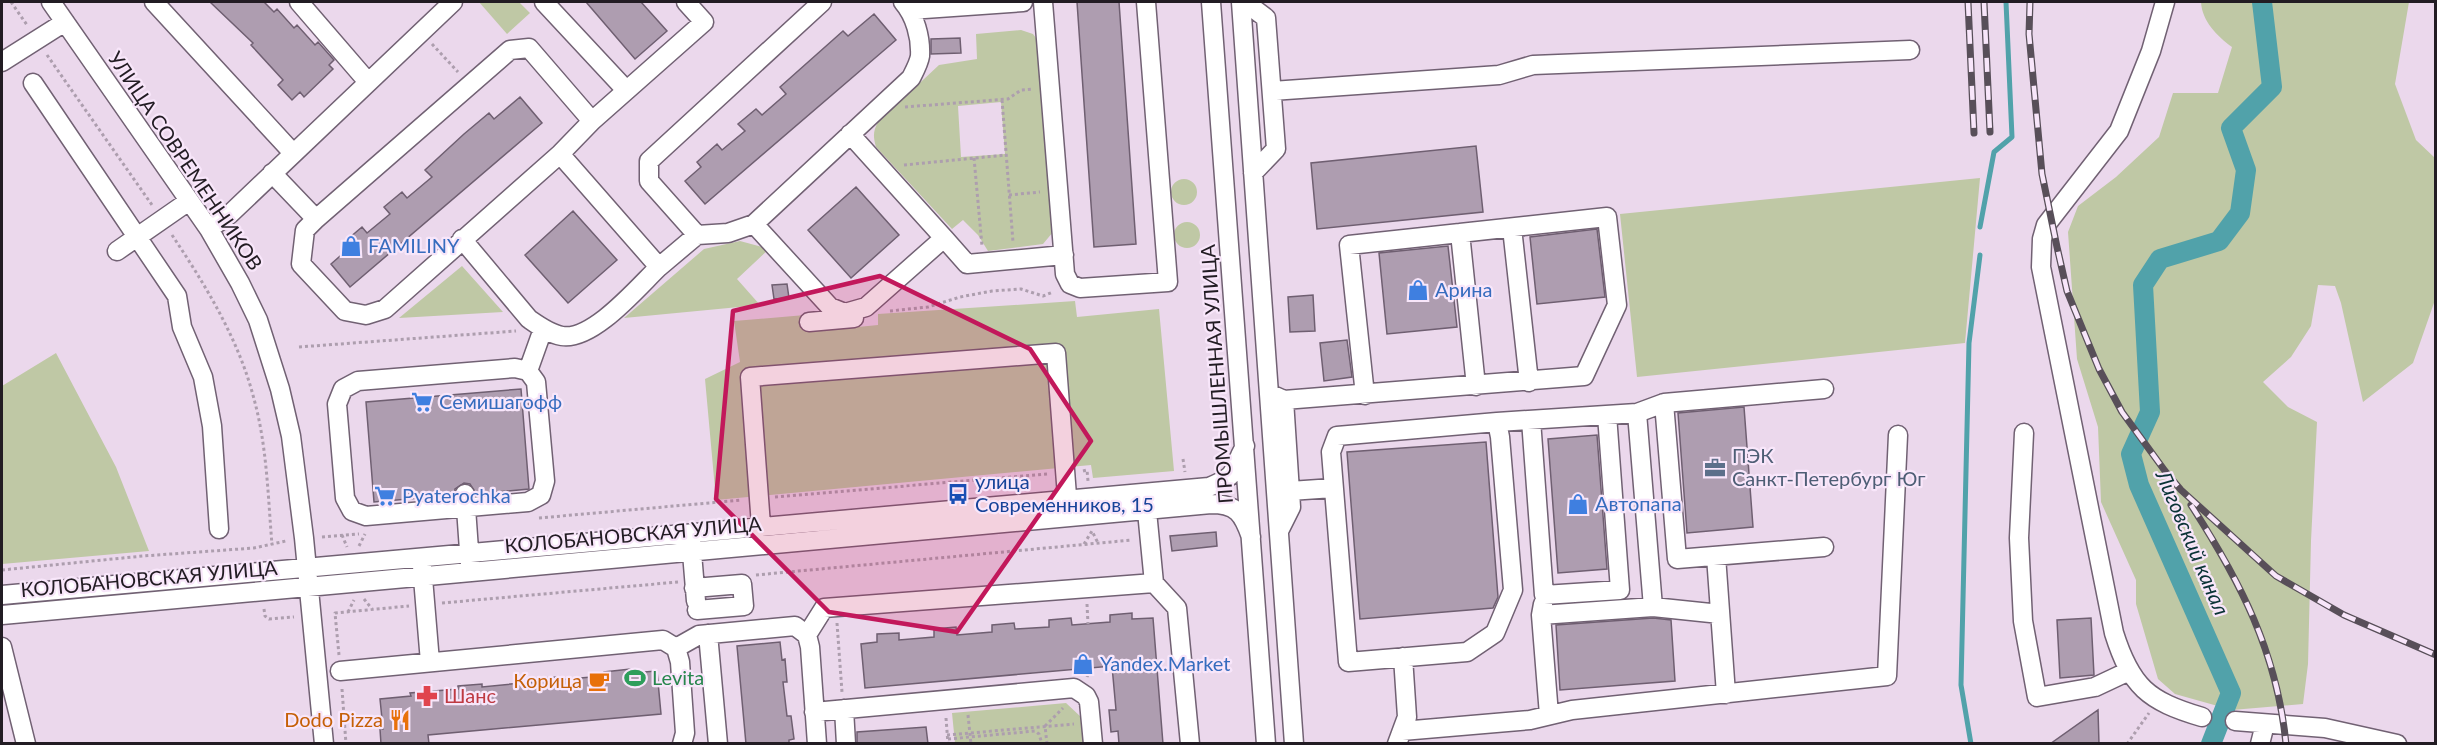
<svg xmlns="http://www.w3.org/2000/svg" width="2437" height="745" font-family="Lato,sans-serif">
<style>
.green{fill:#bfc8a5;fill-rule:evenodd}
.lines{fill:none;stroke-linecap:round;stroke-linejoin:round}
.stream{stroke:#51a2aa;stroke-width:5}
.canal{stroke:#51a2aa;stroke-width:20}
.building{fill:#ae9db0;stroke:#6f5f71;stroke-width:1.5}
.minor-casing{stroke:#716173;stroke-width:21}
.path{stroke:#ad9eae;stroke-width:3;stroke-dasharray:3 3;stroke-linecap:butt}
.minor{stroke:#fff;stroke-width:18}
.rail-casing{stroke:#584f59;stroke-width:7}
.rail{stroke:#f8e6fa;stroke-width:4.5;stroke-dasharray:14;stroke-linecap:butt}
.marked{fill:#c2185b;fill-opacity:0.2;stroke:#c2185b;stroke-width:4.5;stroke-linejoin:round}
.labels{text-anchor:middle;stroke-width:4.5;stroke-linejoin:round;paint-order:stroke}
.street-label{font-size:20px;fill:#221c23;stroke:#f8e6fa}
.shop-label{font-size:20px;fill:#366cbe;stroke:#f8e6fa;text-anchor:start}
.service-label{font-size:20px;fill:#4e5e75;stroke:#f8e6fa;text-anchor:start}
.transit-label{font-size:20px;fill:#164399;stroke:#f8e6fa;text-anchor:start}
.leisure-label{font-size:20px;fill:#27864d;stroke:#f8e6fa;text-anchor:start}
.food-label{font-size:20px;fill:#c56008;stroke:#f8e6fa;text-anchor:end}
.health-label{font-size:20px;fill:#be3a42;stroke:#f8e6fa;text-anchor:start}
.water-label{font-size:21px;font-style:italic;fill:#0a3336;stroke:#f8e6fa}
</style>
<rect width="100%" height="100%" fill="#ebd8ec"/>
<path class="green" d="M479 2H519L530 13 507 34Z
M2201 2H2409L2395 84 2416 140 2435 158V300L2413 363 2363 402 2341 303 2335 286 2318 285 2311 326 2291 357 2263 382 2288 407 2317 422 2311 541 2308 664 2303 704 2232 710 2175 694 2158 679 2136 604V580L2101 502 2098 427 2077 359 2068 232 2078 206 2116 177 2159 137 2173 93H2218L2232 47C2217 36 2202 21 2201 2Z
M1021 30 1033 34 1036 38 1053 232 1043 244 988 251 978 235 963 220 952 229 876 147C873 137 873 131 878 122L939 65 977 59 976 34ZM1001 102 1005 154 961 157 958 106Z
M1980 178 1965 343 1637 377 1620 214Z
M1171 192a13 13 0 1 1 26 0a13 13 0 1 1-26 0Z
M1174 235a13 13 0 1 1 26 0a13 13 0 1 1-26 0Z
M740 241 769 249 737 279 760 305 624 318 704 249Z
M462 266 503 312 399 318Z
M1075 301 1077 317 1159 309 1174 471 1093 478 1091 465 716 500 705 379 740 362 734 321 805 315 807 332 878 325V314Z
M56 353 116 467 149 551 2 564V386Z
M1066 703 1081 717 1083 743H955L952 713Z"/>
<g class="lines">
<path class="stream" d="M1980 227 1994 152 2012 137 2006 2
M1971 744 1961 685 1969 343 1980 255"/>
<path class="canal" d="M2211 744 2231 693 2139 485 2131 454 2150 412 2143 285 2160 259 2219 241 2240 213 2246 170 2231 128 2272 87 2262 2"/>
</g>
<path class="building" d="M210 2H264L274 12 277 9 294 28 297 25 315 45 318 42 334 60 329 65 333 69 304 97 300 92 292 100 278 85 283 80 251 45 253 43Z
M586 2H641L667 31 635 59Z
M1077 2H1119L1136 244 1094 247Z
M874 14 896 40 705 204 685 181 701 167 697 162 717 144 722 150 745 131 738 124 756 109 762 115 786 94 780 87 843 31 848 36Z
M960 38 961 53 931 54V39Z
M520 97 542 123 350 287 331 264 347 250 342 244 362 227 367 233 390 214 384 207 402 192 407 198 432 177 425 170 464 134 489 113 494 119Z
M1476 146 1483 212 1317 229 1311 163Z
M856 187 899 235 851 278 808 230Z
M573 211 617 260 568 303 525 255Z
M1597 229 1605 297 1537 304 1530 237Z
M1448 246 1457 327 1387 334 1379 253Z
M787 284 789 298 774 299 772 285Z
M1313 295 1315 331 1290 332 1288 297Z
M1347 340 1352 377 1324 381 1320 343Z
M521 389 529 489 476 494 470 484 464 483 455 489 454 495 374 502 366 402Z
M1744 407 1753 527 1687 533 1678 413Z
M1597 435 1607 569 1558 573 1548 439Z
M1486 442 1498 597 1493 608 1360 619 1347 452Z
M1216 532 1217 546 1172 551 1170 536Z
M1132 613V619L1153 618 1163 744H1119L1118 731 1111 732 1109 710H1116L1112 666 865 688 861 644 877 642V634L899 633V640L934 637V629L956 627 957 635 992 632V625L1014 623 1015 629 1049 627V620L1071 618 1072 625 1110 622V615Z
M1653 618 1671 620 1675 681 1560 690 1556 625Z
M2091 618 2094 675 2060 678 2057 620Z
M780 642 782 660 785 659 787 682H783L787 716H791L794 739 789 740V744H746L737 646Z
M630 669V673L657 671 661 714 428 735 429 744H381L380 729H383L380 699 411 696 410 693 458 689V686L482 684V687L531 682V679L556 677V680L604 676V672Z
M2098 710 2099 744H2050Z
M926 727 928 744H857V732Z"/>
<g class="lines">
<defs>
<path id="minor" d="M51 2 209 229 240 283 258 320 280 389 291 436 304 538 324 744
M154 2 293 153
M299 2 368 82
M544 2 626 90
M1043 2 1065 274 1070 284 1080 288 1168 282 1146 2
M1211 2 1266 744
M1241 2 1294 744
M1245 2 1266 18 1276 149 1253 173
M2165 2 2151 51 2119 131 2046 225 2042 239 2041 267 2114 633C2131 687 2148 701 2202 717
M910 10 1023 2
M2 62 65 22
M33 83 177 296 182 327 203 377 212 426 219 529
M1272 91 1499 75 1533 65 1910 50
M592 121 704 22 686 2
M272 173 316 219 510 50 529 48 592 121 560 154 385 309 366 315 345 311 301 264 305 230 316 219
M754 224 830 307 845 313 866 307 944 238 850 134
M1512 228 1529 382
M209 229 230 214 453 2
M697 235 649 181V161L822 2
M944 238 967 264 1064 255
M462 239 529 319C539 326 550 334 562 336 593 341 638 287 659 267L560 154
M117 251 189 201
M659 267 697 235 728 233 754 224 911 78C914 72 919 63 920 56 921 37 915 16 903 2
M809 322 854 318
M515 368 528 371 536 382 545 481 541 495 528 502 366 516 352 511 345 498 337 404 343 389 358 381Z
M528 371 543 329
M1273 395 1284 400 1291 507 1279 531
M1365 395 1349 245 1460 233 1476 386
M1284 400 1584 376 1617 305 1607 217 1460 233
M1637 413 1653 607
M1531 420 1544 595 1620 590 1607 415
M1497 422 1500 437 1513 590 1495 633 1467 652 1348 662 1331 452 1337 436 1497 422 1637 413 1664 403
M2024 433 2019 538 2023 621 2037 697 2095 687 2129 671
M1290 491 1333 488
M465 494 470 564
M1146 501 1154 583
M762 539 750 377 1056 353 1068 509
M691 541 696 601
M1824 547 1677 559 1664 403 1824 389
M1716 556 1726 694
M422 566 430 662
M694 588 742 584 744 606 697 610
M2 595 1209 487C1241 474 1230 472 1245 446
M1543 604 1541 615 1549 715
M2 615 1211 504C1237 504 1243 514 1251 537
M1541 615 1653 607 1720 614
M708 634 718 744
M807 635 824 608 1154 583 1177 608 1190 744
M2 647 26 744
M676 648 699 635 795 626 807 635 810 647 817 744
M340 671 663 640 676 648 680 662 685 733 682 744
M844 709 846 744
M814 712 1074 688 1086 696 1089 702 1093 744
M2235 721 2325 728 2397 744
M1402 731 1530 720 1572 710 1887 676 1898 435
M1397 744 1407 717 1403 657
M2260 744 2265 724"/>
</defs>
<use href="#minor" class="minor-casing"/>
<path class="path" d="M11 2 27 25
M432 44 458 72
M47 55 152 205
M1002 100 1013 242
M905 107 1008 99 1021 90 1033 89
M974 158 982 246
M904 165 1006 155
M1009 195 1040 192
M172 235C206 286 239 340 254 399 267 446 268 497 272 545
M890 311 928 307 960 297 992 291 1021 289 1043 296 1053 292
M299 347 516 331
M1183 459 1185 472
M1083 471 1087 470 1088 481
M775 497 1047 474
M539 518 742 500
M342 535 347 547
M322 537 359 534
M1084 544 1092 531 1098 543
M359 546 365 534
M2 570 143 556 254 548 286 541
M756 575 1132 540
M364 599 372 609
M442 603 678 582
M1087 604 1088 624
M264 609 265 616 269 619 294 617
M348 612 354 600
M837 623 842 692
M339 655 335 613 409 606
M1087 677 1091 668
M342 689 346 744
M968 715 971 744
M946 718 948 744
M947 735 1074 724
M948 739 1035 731 1039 734 1042 744
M1047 744 1045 726 1063 708
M2127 744 2149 713"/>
<use href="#minor" class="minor"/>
<defs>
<path id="rail" d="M1968 2 1974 133
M1984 2 1990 132
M2030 2 2029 34 2042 174 2057 247 2067 291 2099 369 2122 412 2165 471 2181 490 2276 576 2344 615 2436 655
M2191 505C2240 581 2277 652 2286 744"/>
</defs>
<use href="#rail" class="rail-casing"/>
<use href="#rail" class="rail"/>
</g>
<path class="marked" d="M880 276 1030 349 1091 441 957 632 829 612 716 499 733 311Z"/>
<defs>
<symbol id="shop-bare" viewBox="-9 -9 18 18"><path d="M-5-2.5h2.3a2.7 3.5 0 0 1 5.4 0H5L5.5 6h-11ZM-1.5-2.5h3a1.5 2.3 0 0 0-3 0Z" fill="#3f7fe0" stroke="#f8e6fa" stroke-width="2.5" paint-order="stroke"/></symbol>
<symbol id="supermarket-bare" viewBox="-9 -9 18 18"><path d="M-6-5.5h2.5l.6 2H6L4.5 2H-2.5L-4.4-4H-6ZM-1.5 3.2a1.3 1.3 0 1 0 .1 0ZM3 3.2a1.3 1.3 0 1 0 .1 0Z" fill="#3f7fe0" stroke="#f8e6fa" stroke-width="2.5" paint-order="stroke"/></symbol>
<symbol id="office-bare" viewBox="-9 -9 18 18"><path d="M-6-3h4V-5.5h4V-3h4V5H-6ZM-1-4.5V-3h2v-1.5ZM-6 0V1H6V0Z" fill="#5c6f8a" stroke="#f8e6fa" stroke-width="2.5" paint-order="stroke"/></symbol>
<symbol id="bus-bare" viewBox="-9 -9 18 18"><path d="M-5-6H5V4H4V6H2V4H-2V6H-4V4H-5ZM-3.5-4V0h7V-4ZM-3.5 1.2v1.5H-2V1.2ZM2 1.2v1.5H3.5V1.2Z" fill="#1a4fb4" stroke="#f8e6fa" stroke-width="2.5" paint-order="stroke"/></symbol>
<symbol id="stadium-bare" viewBox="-9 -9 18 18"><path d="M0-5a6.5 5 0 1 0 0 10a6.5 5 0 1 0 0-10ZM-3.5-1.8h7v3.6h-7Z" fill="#2e9e5b" stroke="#f8e6fa" stroke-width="2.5" paint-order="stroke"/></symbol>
<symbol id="cafe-bare" viewBox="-9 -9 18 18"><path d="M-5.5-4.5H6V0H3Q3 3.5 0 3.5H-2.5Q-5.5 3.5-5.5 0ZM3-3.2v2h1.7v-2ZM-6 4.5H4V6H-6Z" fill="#e8710a" stroke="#f8e6fa" stroke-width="2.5" paint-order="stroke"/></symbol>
<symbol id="pharmacy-bare" viewBox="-9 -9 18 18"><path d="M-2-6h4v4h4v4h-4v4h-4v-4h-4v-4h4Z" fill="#e0444e" stroke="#f8e6fa" stroke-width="2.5" paint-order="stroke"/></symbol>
<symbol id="restaurant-bare" viewBox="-9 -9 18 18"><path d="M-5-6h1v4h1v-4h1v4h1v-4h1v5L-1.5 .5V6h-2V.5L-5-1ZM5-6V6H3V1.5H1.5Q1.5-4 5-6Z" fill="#e8710a" stroke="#f8e6fa" stroke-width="2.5" paint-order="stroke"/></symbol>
</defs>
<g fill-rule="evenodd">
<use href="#shop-bare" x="336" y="231" width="30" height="30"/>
<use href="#shop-bare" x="1403" y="275" width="30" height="30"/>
<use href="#supermarket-bare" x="407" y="387" width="30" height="30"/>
<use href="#office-bare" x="1700" y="453" width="30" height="30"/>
<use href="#bus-bare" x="943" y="479" width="30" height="30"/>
<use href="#supermarket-bare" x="370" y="481" width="30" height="30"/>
<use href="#shop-bare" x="1563" y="489" width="30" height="30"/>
<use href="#shop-bare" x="1068" y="649" width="30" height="30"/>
<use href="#stadium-bare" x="620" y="663" width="30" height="30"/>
<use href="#cafe-bare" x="584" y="666" width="30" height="30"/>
<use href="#pharmacy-bare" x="412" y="681" width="30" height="30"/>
<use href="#restaurant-bare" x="385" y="705" width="30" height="30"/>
</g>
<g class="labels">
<g class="street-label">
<text transform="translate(185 161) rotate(56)" y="7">УЛИЦА СОВРЕМЕННИКОВ</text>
<text transform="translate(1217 374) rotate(-94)" y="7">ПРОМЫШЛЕННАЯ УЛИЦА</text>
<text transform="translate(633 535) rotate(-5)" y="7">КОЛОБАНОВСКАЯ УЛИЦА</text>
<text transform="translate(149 579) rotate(-5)" y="7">КОЛОБАНОВСКАЯ УЛИЦА</text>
</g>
<g class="shop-label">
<text x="368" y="253">FAMILINY</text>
<text x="1435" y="297">Арина</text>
<text x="439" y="409">Семишагофф</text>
<text x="402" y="503">Pyaterochka</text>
<text x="1595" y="511">Автопапа</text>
<text x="1100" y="671">Yandex.Market</text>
</g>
<g class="service-label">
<text x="1732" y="463">ПЭК<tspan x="1732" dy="23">Санкт-Петербург Юг</tspan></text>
</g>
<g class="transit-label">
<text x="975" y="489">улица<tspan x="975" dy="23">Современников, 15</tspan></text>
</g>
<g class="leisure-label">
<text x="652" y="685">Levita</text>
</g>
<g class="food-label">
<text x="582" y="688">Корица</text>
<text x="383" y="727">Dodo Pizza</text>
</g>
<g class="health-label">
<text x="444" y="703">Шанс</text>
</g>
<g class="water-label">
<text transform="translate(2192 543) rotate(67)" y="7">Лиговский канал</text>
</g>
</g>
<rect width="2437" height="745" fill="none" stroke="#221c23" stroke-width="6"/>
</svg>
